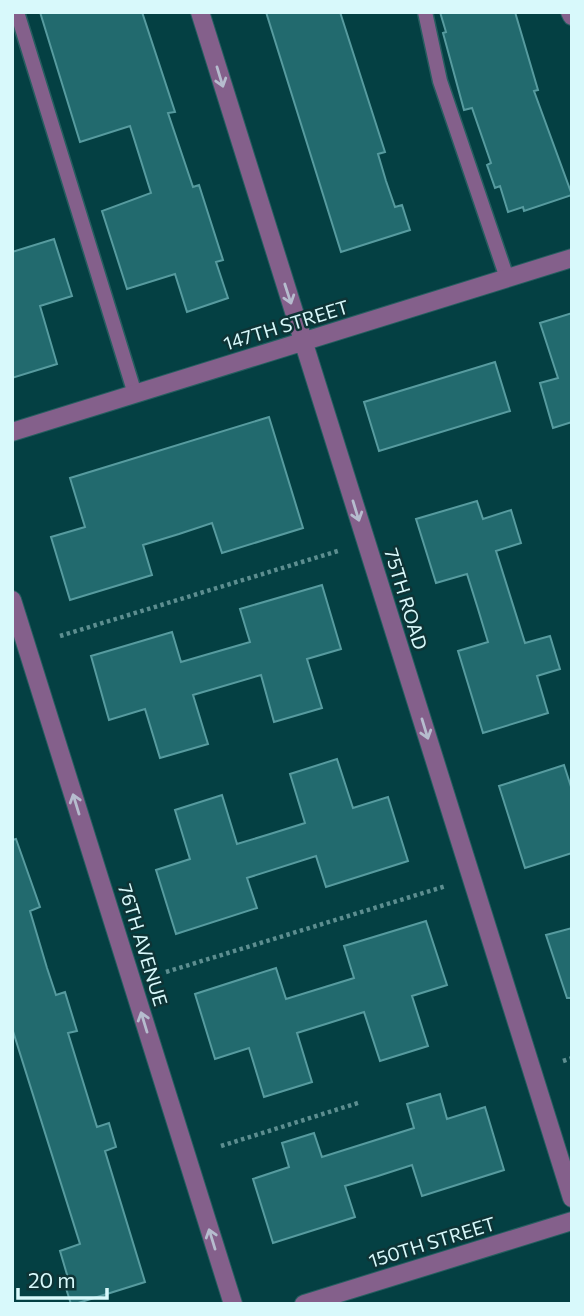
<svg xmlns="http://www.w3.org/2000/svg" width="584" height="1316" font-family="Commissioner,sans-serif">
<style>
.building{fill:#226a6e;stroke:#579b9f;stroke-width:2}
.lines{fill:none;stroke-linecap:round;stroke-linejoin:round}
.service-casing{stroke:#265e60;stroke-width:17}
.minor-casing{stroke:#265e60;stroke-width:20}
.path{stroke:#5d8e90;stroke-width:4.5;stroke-dasharray:3.5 3.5;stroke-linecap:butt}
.service{stroke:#84608b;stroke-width:14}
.minor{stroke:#84608b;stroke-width:18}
.oneway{stroke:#b6bcce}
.labels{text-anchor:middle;stroke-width:5;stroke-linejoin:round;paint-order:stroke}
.street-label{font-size:19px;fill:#d8f9fb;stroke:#0e3436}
</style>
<rect width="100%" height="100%" fill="#044043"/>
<path class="building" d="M40 12H142L175 112 168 113 193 187 199 185 223 260 216 262 228 298 187 312 175 274 127 289 102 211 151 193 130 126 80 142Z
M266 12H340L385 152 378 154 386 181 395 207 402 205 410 230 341 252Z
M440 12H515L538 90 534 91 572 195 524 211 523 207 508 212 500 186 495 188 487 165 491 163 472 108 464 110 443 33 446 32Z
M54 239 72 296 40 306 57 364 12 378V252Z
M572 313V422L553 428 540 383 558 378 540 323Z
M495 362 510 411 379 451 364 402Z
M269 417 303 528 222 553 212 523 179 534 143 545 152 575 70 600 51 537 85 527 70 478Z
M477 501 483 519 511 510 521 543 496 551 525 643 550 636 560 669 537 676 548 713 483 733 458 651 488 642 478 609 467 574 436 583 416 519Z
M322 585 341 649 307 659 322 708 274 722 261 675 193 695 208 744 160 758 145 709 109 720 91 656 172 632 181 662 250 642 240 609Z
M337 759 353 808 388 797 408 861 326 887 316 856 247 878 257 908 176 934 156 870 190 859 175 810 222 795 237 844 270 834 305 823 290 774Z
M564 765 572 790V853L525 868 499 786Z
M16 839 40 907 30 911 47 968 56 995 65 992 77 1031 68 1033 97 1127 109 1123 116 1147 105 1151 145 1282 75 1304H71L63 1279 68 1278 60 1251 80 1244 12 1028V840Z
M426 921 447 985 412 996 428 1046 380 1061 364 1012 329 1023 297 1033 312 1082 264 1097 249 1048 215 1059 195 994 276 968 286 999 354 978 344 946Z
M572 928V998H567L546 935Z
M440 1094 447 1119 485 1107 504 1170 422 1196 412 1165 378 1176 345 1186 355 1217 273 1243 253 1179 289 1167 282 1143 314 1133 322 1157 414 1128 407 1104Z"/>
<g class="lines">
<defs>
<path id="service" d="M17 12 135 394
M425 12 440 81 507 278"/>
<path id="minor" d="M200 12 572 1198
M570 12 572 16
M12 432 572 258
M12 600 233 1304
M304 1304 572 1221"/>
</defs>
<use href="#service" class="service-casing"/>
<use href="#minor" class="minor-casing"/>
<path class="path" d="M60 636 341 550
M166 972 446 886
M563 1061 572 1058
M221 1146 361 1102"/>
<use href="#service" class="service"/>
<use href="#minor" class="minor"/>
</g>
<defs><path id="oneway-shaft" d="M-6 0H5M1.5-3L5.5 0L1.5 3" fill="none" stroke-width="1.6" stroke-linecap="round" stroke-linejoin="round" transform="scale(1.75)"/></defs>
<g class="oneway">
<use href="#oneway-shaft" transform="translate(220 77) rotate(73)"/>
<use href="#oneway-shaft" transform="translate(288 294) rotate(72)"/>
<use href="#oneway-shaft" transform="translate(356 511) rotate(73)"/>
<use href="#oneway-shaft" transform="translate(425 729) rotate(73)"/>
<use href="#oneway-shaft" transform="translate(76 804) rotate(-107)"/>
<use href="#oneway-shaft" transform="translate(144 1022) rotate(-107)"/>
<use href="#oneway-shaft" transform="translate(212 1239) rotate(-107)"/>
</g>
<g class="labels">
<g class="street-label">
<text transform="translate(286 325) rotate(-17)" y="7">147TH STREET</text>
<text transform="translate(406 599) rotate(73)" y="7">75TH ROAD</text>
<text transform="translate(143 945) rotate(73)" y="7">76TH AVENUE</text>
<text transform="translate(432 1242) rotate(-17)" y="7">150TH STREET</text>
</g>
</g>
<rect width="584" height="1316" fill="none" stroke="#d8f9fb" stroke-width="28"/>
<path d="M18 1288v10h89v-10" fill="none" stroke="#d8f9fb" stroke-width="3.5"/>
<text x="28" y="1288" font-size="21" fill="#d8f9fb" stroke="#0e3436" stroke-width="5" paint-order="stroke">20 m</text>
</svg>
